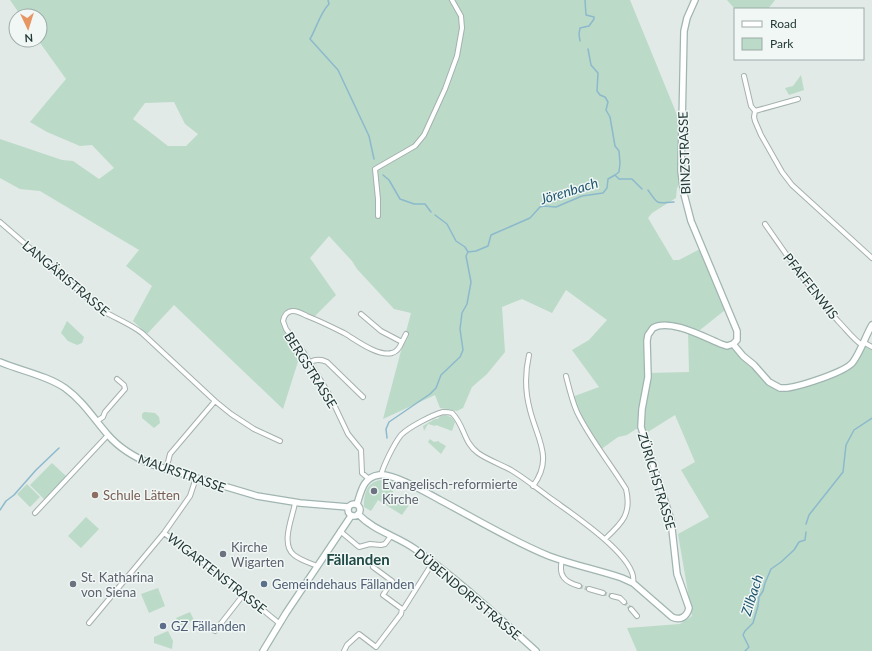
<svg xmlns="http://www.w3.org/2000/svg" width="872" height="651" font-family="Lato,sans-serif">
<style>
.green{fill:#bbdac8;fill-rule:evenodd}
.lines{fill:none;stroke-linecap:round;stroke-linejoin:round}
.stream{stroke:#8cb9cc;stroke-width:1.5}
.street-tunnel{stroke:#bbc7c4;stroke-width:4;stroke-dasharray:4 2;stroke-linecap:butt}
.street-casing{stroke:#a4b1af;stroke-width:6}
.secondary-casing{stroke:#a0b5b1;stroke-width:8}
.street{stroke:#fff;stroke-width:4}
.secondary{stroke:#fff;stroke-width:5.5}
.worship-dot{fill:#6b7280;stroke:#f1f7f5;stroke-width:1.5}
.education-dot{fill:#8d6e63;stroke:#f1f7f5;stroke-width:1.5}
.service-dot{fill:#5c6f8a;stroke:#f1f7f5;stroke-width:1.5}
.labels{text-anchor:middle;stroke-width:3;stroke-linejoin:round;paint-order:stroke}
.street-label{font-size:13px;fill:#223937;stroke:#f1f7f5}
.worship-label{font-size:13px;fill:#5b616d;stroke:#f1f7f5;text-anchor:start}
.education-label{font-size:13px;fill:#785e54;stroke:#f1f7f5;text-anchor:start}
.service-label{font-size:13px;fill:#4e5e75;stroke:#f1f7f5;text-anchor:start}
.water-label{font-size:14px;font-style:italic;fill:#215871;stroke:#f1f7f5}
.quarter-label{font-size:15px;font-weight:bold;fill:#204a46;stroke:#f1f7f5}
</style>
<rect width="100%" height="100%" fill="#e1eae7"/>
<path class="green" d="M10 0H630L682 127V182L677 188 676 198 652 213 648 218 673 260H679L702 248 725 310 700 330 664 325 649 332 648 373 689 372 688 331 721 344H733L769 382 784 388 848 368 863 342 872 347V651H637L627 628 680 624 692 616 678 534 709 517 681 470 695 462 675 415 643 435 641 428 636 429 627 435 618 437 600 450 590 434 572 397 599 387 572 350 589 340 607 320 566 290 552 313 522 299 502 307 505 352 487 374 472 387 463 408 457 411 440 408 435 395 383 419 411 313 394 309 357 269 352 261 329 236 310 258 336 295 313 318 296 312 285 314V326L302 349 283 409 174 305 147 334 133 321 152 286 126 266 139 250 40 191 20 189 0 178V139L62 160 73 161 99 179 114 168 92 145 80 146 47 132 30 122 66 79 38 40H40V16H21ZM174 102 185 124 198 134 186 146H168L133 119 145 103Z
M727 0H775L768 9H735Z
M801 75 804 90 789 95 785 88 793 86Z
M67 321 84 337 82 343 77 345 68 341 61 333Z
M144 412 155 413 159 417 160 423 154 428 142 418V414Z
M445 415 451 417 455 422 452 431 436 425 435 426 428 424 424 431 423 426 435 419H438L440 416Z
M430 439 434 442 439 441V442L446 446 441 454 428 442Z
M52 463 67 477 45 500 30 485Z
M380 480 395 483 392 496 409 505 402 515 378 500 371 511 364 507C364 494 366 483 380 480Z
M27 484 40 497 30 507 17 494Z
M86 517 99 529 81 548 68 536Z
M158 588 165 606 149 613 141 594Z
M190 612 194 620 179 626 176 618Z
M168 631 173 641 172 649 154 643V637Z"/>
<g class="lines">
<path class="stream" d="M328 0 329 4C320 13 317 27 310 39L338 70 369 136 374 159
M580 41 579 34 580 28 589 26 594 19V17L586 15 585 0
M383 175 389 180 400 199 414 204H425L431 212
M615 175 619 179H632L642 189
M648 190C659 206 656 203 674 202
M435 215 447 224 456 241 465 247 468 252
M468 252 476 251 488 246 491 235 530 218 540 207 544 206 556 207 582 196 603 193 607 188 608 179 615 175 619 172 620 163 619 151 615 146 610 117 606 110 608 102 605 97 600 95 597 91 598 73 591 65 588 49
M387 438 386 429 389 422 430 394 436 388 441 375 460 357 463 350 460 329 462 313 467 304 471 282 466 256 468 252
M0 510 6 501 14 495 36 470 59 448
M806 524 809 515 843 472 846 445 854 430 872 418
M745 651 749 647 743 635 745 631 753 623 758 606 759 597 763 591 765 583 771 569 781 562 794 550 799 542 805 540 806 532"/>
<path class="street-tunnel" d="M579 586 589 589
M603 593 612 596
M624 602 631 609"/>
<defs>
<path id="street" d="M744 76 751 106 755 111 754 117 755 121 761 135 782 172 792 185 872 258
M755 111 798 99
M378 216V199L375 169 415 146 424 135 445 89 457 56 462 28 461 16 452 0
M0 222 100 309C114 318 129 323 142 333L215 401 170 454 166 470
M765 224C788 257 811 291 838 321 846 329 853 339 862 345
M361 314 381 331 402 342C400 347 397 352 392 353 378 357 356 340 344 333 332 327 320 321 307 316 303 314 298 311 293 311 287 311 284 316 283 321L286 329 304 353 329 394 348 434 361 450 362 473 369 479
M402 342 406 334
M863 342 872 347
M529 355C525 373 525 392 530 410 537 439 554 458 533 486
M310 362C316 359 321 359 327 362L363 397
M566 376C569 388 572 401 577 412 590 439 610 463 626 489 632 514 622 523 605 539
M215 401 231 414 254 429 280 441
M97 421 103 417 105 412 125 389 124 385 117 379
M381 475C384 464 394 444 401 435 409 427 432 415 443 412 446 412 449 412 452 413 465 426 463 442 478 453 488 460 500 464 511 470 526 479 539 490 553 500 572 514 639 558 633 583
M295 503C293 516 280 544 294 555 300 560 310 563 317 566
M35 513 108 435
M340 531 359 547 370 544 381 545 385 544 391 536
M164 533 224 578 280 624
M562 560C558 576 565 582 579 586
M373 567 392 581 383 595 402 609
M589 589 603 593
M612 596 620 598 624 602
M631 609 637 616
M89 623 164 533 190 496 196 478
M215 631 244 594
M344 651 347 645 359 634 376 647 401 614 402 609 404 608 433 562"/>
<path id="secondary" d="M695 0 687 18 684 31 681 171 684 194 691 221 737 331V340L733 344
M733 344 743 356 754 365 769 382 780 388H787C801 386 846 372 853 362 861 351 865 337 872 325
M0 362C21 371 46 375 65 388 83 401 94 419 108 435 120 449 136 458 153 465L257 496 300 503 348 507
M348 510a6 6 0 1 1 12 0a6 6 0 1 1-12 0Z
M357 504C361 492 363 477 379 475 393 473 427 493 440 500 476 519 512 541 549 556 573 565 598 570 622 578L633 583 672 617C680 621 687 617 689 608L677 574 671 520 641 427 642 409 648 377 647 341 648 335 653 328C669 318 704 337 721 344L727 346 733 344
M358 514C374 531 397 536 415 549 459 580 497 616 536 651
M263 651 286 613 351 516"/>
</defs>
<use href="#street" class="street-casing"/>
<use href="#secondary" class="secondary-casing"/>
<use href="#street" class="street"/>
<use href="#secondary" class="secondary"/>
</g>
<g class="worship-dot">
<circle cx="374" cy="491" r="4"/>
<circle cx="223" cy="554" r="4"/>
<circle cx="73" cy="584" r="4"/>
</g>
<circle class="education-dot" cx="95" cy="495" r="4"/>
<g class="service-dot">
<circle cx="264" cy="584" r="4"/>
<circle cx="163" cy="626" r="4"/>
</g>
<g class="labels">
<g class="street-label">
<text transform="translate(684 153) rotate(-92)" y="5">BINZSTRASSE</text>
<text transform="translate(66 278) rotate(40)" y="5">LANGÄRISTRASSE</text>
<text transform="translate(811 286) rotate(52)" y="5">PFAFFENWIS</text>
<text transform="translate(311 370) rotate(58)" y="5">BERGSTRASSE</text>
<text transform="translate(182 473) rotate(19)" y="5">MAURSTRASSE</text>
<text transform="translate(657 481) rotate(73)" y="5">ZÜRICHSTRASSE</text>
<text transform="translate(217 573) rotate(38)" y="5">WIGARTENSTRASSE</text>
<text transform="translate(468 594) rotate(40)" y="5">DÜBENDORFSTRASSE</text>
</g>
<g class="worship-label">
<text x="382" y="489">Evangelisch-reformierte<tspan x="382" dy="15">Kirche</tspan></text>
<text x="231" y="552">Kirche<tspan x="231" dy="15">Wigarten</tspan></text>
<text x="81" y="582">St. Katharina<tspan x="81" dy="15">von Siena</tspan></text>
</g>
<g class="education-label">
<text x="103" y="500">Schule Lätten</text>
</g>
<g class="service-label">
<text x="272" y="589">Gemeindehaus Fällanden</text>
<text x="171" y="631">GZ Fällanden</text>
</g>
<g class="water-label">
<text transform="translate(569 191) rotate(-17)" y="5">Jörenbach</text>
<text transform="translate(752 595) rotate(-72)" y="5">Zilbach</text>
</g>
<g class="quarter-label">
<text x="358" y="565">Fällanden</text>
</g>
</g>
<rect x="734" y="8" width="130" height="52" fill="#f1f7f5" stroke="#9eaba9"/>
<rect x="742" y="21" width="20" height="6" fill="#ffffff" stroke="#9eaba9"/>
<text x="770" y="28" font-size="12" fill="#223937">Road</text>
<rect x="742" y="38" width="20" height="12" fill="#bbdac8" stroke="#9eaba9"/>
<text x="770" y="48" font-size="12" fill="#223937">Park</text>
<g transform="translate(28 28) rotate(176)"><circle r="19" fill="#f1f7f5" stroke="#9eaba9"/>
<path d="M0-3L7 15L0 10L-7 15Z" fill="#e79662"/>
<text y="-6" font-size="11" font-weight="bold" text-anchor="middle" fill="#223937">N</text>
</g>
</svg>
